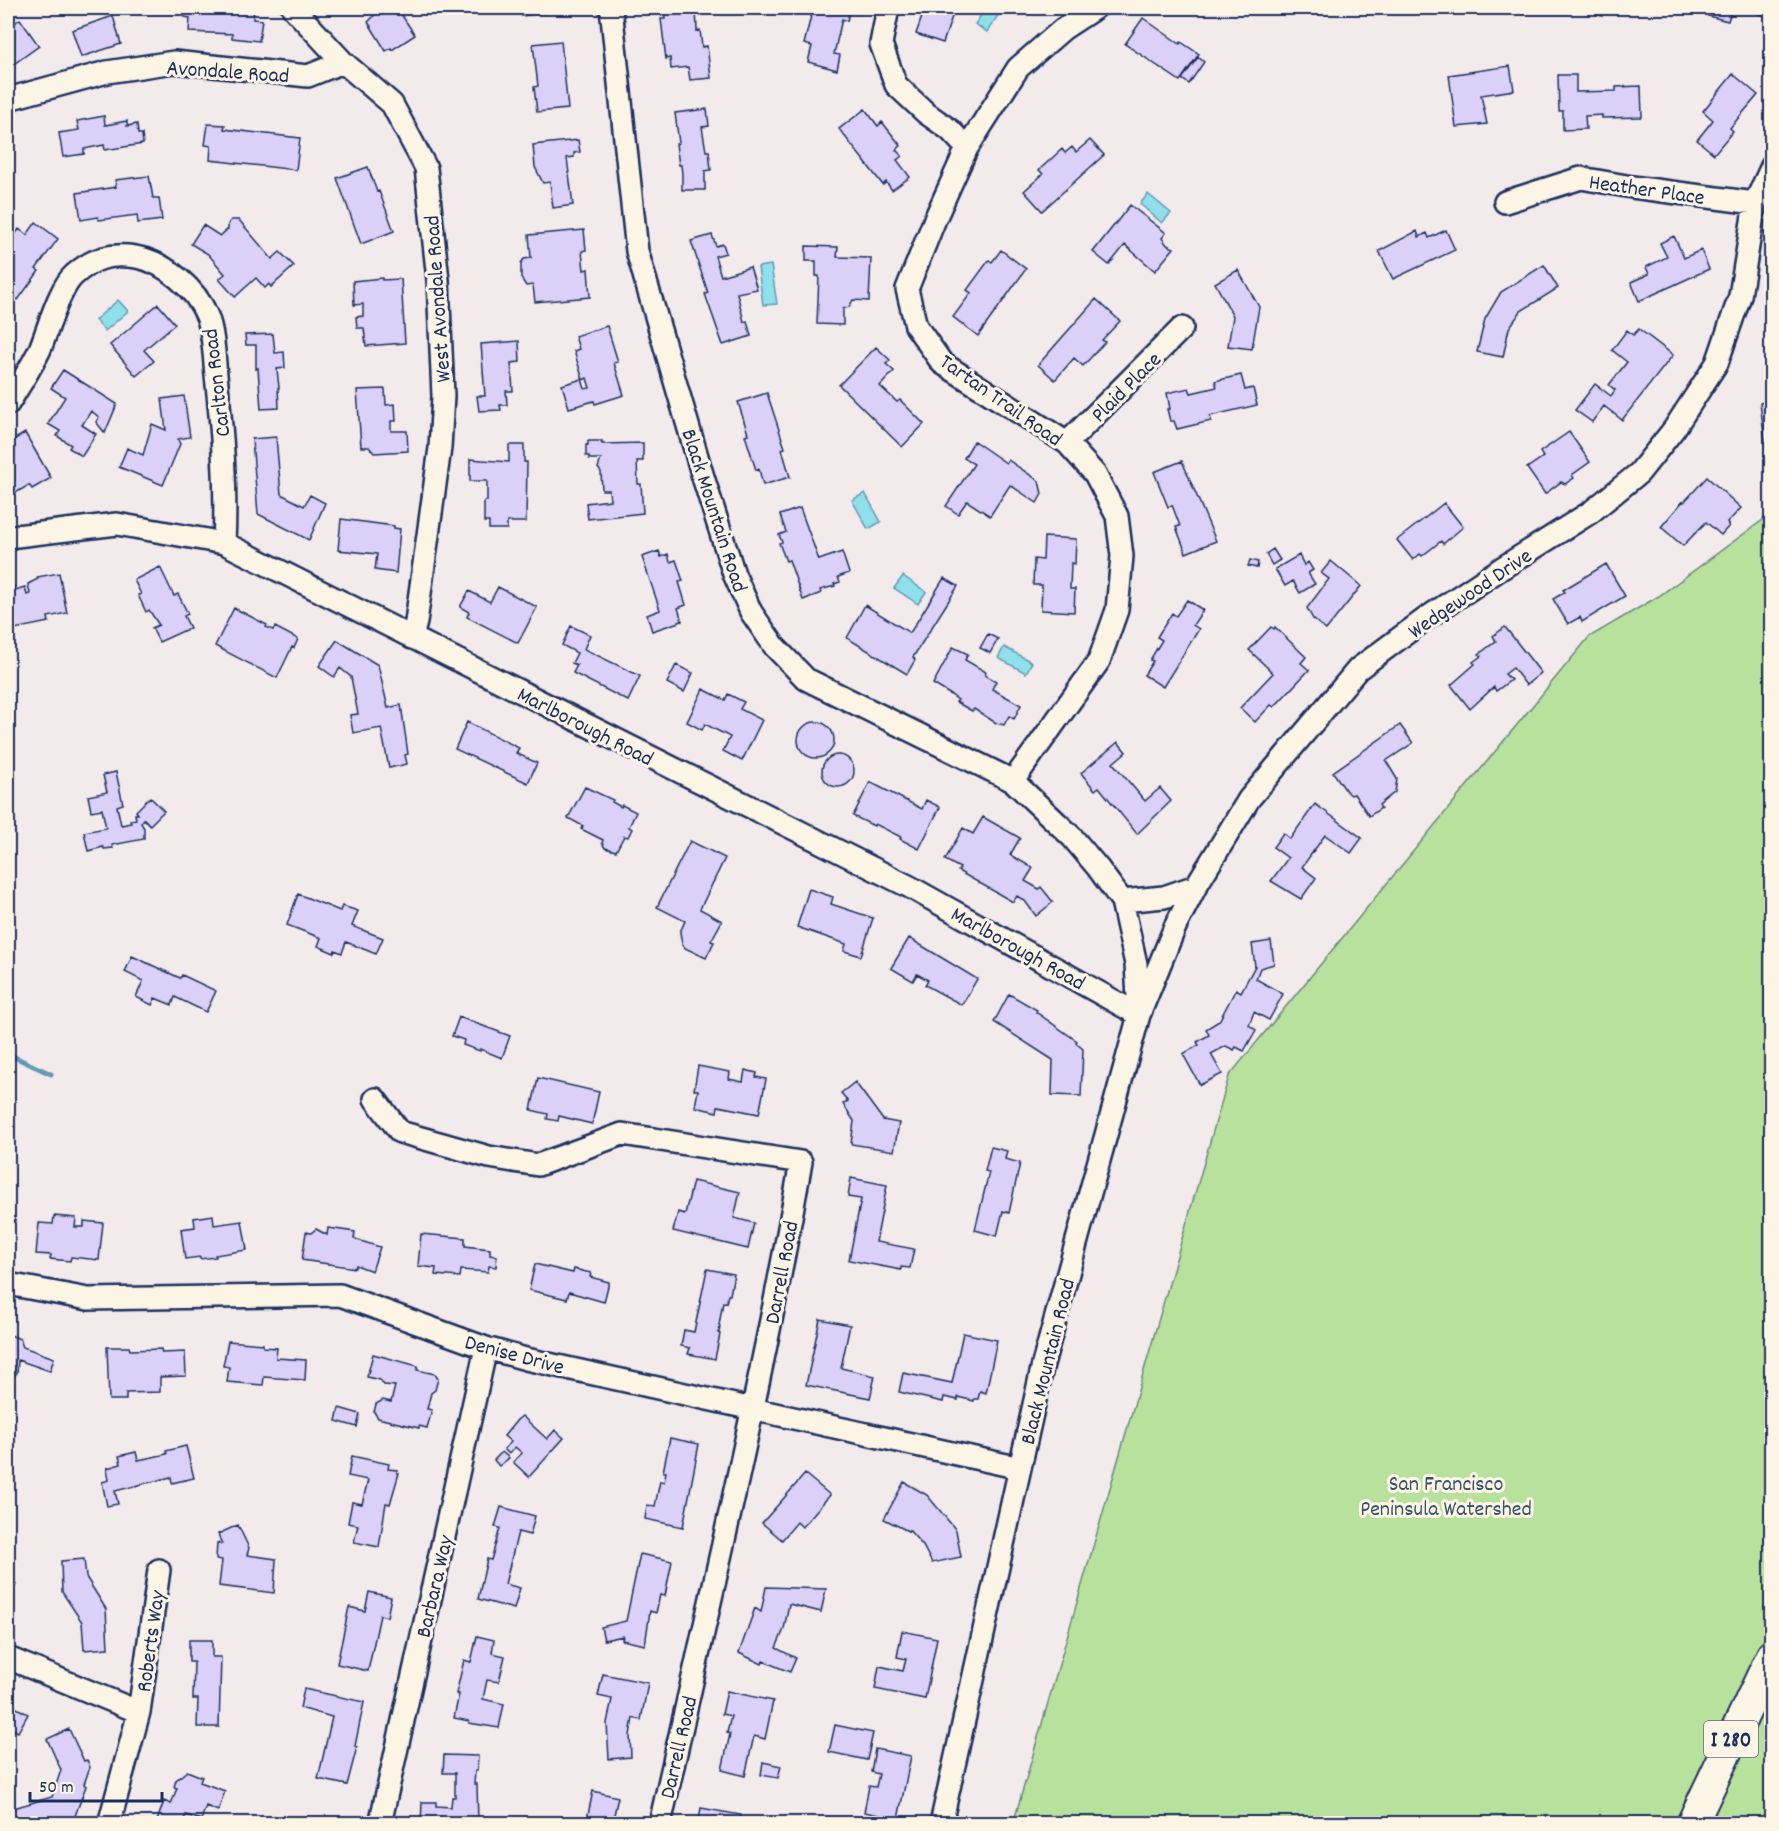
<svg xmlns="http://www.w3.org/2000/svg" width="1779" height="1831" font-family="Dekko,sans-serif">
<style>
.green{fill:#b8e19d;stroke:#6a887e;stroke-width:1.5}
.water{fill:#90e0eb;stroke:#6199b3;stroke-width:1.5}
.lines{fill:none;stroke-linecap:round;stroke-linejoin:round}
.stream{stroke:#6199b3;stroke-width:5}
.building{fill:#dad0f8;stroke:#1b2f5e;stroke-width:1.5}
.minor-casing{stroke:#1b2f5e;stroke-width:26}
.highway-casing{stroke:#1b2f5e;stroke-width:34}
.minor{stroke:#fcf5e5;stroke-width:21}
.highway{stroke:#fcf5e5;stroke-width:30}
.labels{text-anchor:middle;stroke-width:6;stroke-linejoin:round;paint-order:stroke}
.shield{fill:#fcf5e5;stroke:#5e6a86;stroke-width:1.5}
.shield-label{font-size:21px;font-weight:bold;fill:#1b2f5e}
.street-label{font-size:22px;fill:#1b2f5e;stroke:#fcf5e5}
.park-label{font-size:22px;fill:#3a536b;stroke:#fcf5e5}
</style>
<rect width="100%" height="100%" fill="#f2eaeb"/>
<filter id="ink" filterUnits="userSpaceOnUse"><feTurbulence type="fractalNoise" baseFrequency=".0167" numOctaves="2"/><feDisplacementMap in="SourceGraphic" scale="12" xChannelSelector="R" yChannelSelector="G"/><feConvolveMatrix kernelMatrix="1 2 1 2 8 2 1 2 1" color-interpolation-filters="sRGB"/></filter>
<g filter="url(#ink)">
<path class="green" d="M1771 514V1823L1013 1824 1229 1076 1589 637 1659 596Z"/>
<path class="water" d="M986 8H1003L987 32 975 24Z
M1148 194 1171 213 1162 223 1140 204Z
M771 265 777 304 763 305 758 267Z
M118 300 128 311 105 331 95 320Z
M865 493 881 522 868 529 852 500Z
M903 576 926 592 918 604 894 588Z
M1004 647 1032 662 1026 673 998 658Z"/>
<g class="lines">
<path class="stream" d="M8 1054 51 1074"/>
</g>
<path class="building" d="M185 8H254L253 19 262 20 259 41 232 38V34L189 32 190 18 184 17Z
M368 8H383L384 9 397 8 415 35 392 50 391 48 386 51 368 22 374 16Z
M521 8H558V11L522 16Z
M664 8H696L697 31 700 30 702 47 707 46 711 78 690 80 688 67 671 69 670 58 666 59 661 19H665Z
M819 8H850L847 21 842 19 834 54 840 55 837 70 808 62 812 46 804 44 812 12 818 14Z
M925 8H955L943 43 916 34Z
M1584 8H1606L1602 16Z
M1711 8H1732L1728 21 1708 16Z
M1751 8H1772V13L1764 11 1763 15 1749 11Z
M113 16 121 44 81 57 72 30Z
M1143 18 1180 44 1181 42 1199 54 1180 81 1125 44Z
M20 19 39 46 8 68V28Z
M561 41 568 109 537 112 534 87 538 86 533 44Z
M1198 57 1204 62 1189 84 1182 79Z
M1510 66 1514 90 1481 95 1487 124 1456 127 1449 75Z
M1733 74 1758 95 1730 128 1733 131 1714 154 1697 140 1713 120 1703 111Z
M1558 75H1576V92L1616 91V87L1641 86 1642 117 1602 118V115L1585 116 1586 129 1563 130V111H1559Z
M707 109 709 126 702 127 706 151H709L711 170 705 171V190H682V174L681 165H679L676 144 679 143 675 113Z
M865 109 878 126 882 122 901 146 896 150 902 156 897 160 910 177 892 190 886 182 883 185 839 129Z
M104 116 105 125 127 121V126L137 124 138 134H142L143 144 105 150 104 145 84 149V154L63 157 59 133 79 130 77 121Z
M208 124 225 125 224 129 300 138 296 170 210 160 211 146 205 145Z
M578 140 580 152 574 153V157L567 158 573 205 553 208 550 182 543 183 535 167 533 145Z
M1090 140 1104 155 1042 211 1024 191 1043 174 1039 170 1062 149 1065 153 1072 147 1076 152Z
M368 167 377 192 379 191 394 231 361 244 337 178Z
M149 176 153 198H159L162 220 138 223 137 215 99 220 98 217 81 220 77 193 116 187 115 180Z
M1130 205 1166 233 1162 238 1167 245 1174 248 1155 271 1125 245 1109 265 1093 252Z
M231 220H239L272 259 280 252 294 266 271 287 269 284 265 288 256 278 235 297 219 279 225 274 208 254 191 244 203 225 220 236 228 229V224Z
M36 222 58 239 36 269 39 271 18 300 8 292V245L19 229 27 235Z
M584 230 586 250 582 251 584 270 588 269 590 297 535 302 533 285 526 286 521 278V263L524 259 531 258 529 235Z
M1446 230 1455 250 1393 279 1379 251 1417 231 1419 237 1427 233 1429 238Z
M712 235 716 246 723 244 726 253 715 256 721 276 750 267 757 289 737 293 744 322 747 321 751 336 723 345 705 294 708 293 691 241Z
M1674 236 1684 258 1701 250 1709 269 1639 301 1631 282 1649 274 1646 267 1667 257 1660 243Z
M806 246 838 247 837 257 871 258 869 301 853 300 849 307 843 309V325L817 324 819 276H816V261H806Z
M1001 250 1026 269 978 336 953 317 971 293 967 290 989 260 992 262Z
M1544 265 1558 288 1521 311 1509 328 1503 357 1477 352 1485 319 1501 292Z
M1238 270 1259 307 1252 349 1228 346 1233 316 1215 283Z
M382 278V280L401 279 405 343 366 346 364 328H357L356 317 363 316V304L354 305 353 281Z
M1096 299 1120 321 1102 340 1105 342 1083 366 1074 358 1055 380 1038 365Z
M158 304 175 324 144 350 154 361 136 376 110 345Z
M607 326 618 362 614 363 624 395 595 404 594 401 569 408 562 385 582 379 585 389 590 388 587 378 583 380 574 351 579 349 575 336Z
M1639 329 1673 355 1622 420 1604 406 1592 422 1575 410 1595 384 1611 396 1615 390 1609 385 1627 362 1612 350 1627 330 1633 335Z
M273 334 275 353 284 352 285 368 277 369 279 388H278L279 408 261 409 258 368 256 369V345H246L245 335Z
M519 341 520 362 511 363 513 391H506L507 405H500L501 410 479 411 477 396H485L481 344Z
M876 347 890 360 886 364 894 371 880 386 897 402 900 400 924 424 902 447 839 385Z
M63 370 117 404 105 433 96 422 99 417 91 411 82 425 96 434 82 456 69 448 71 445 57 436 60 431 48 424 65 397 51 388Z
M1241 375 1245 390 1253 388 1257 405 1210 416 1211 421 1177 429 1174 421H1170L1167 409H1170L1167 393 1189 388 1191 393 1217 387 1215 381Z
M385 389 386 405 395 404 396 421H391V431H407L408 451 374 453 369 447H361L357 390Z
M767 393 785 448 782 449 790 477 763 485 759 469 756 470 745 435 748 434 738 402Z
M184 396 190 437 178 439 180 444 163 485 119 467 127 448 143 455 152 424 166 430 162 399Z
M1771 400 1772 448 1766 449 1760 403Z
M1569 432 1590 462 1572 475 1574 478 1565 484 1561 482 1545 494 1527 468 1543 457 1540 452Z
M25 433 51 478 32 489 29 485 9 497 8 494V447L12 444 10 442Z
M276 437 281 494 304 506 310 495 325 503 309 540 258 514 252 439Z
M588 441H602V444L643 443V461H637L638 484H641L643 513 588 519 586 503 610 500 609 490H602L601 472 598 468 601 459H589V456H586V445H588Z
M974 441 1006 463 1008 460 1039 481 1042 494 1037 503 1010 485 990 516 967 501 958 514 946 506 974 464 964 458Z
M509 445H524V462H527L526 522H507V529H489V522H484V501H487V481H470V459L509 462Z
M1182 461 1216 541 1186 553 1176 527 1180 526 1172 505 1168 507 1154 472Z
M1707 477 1741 508 1727 523 1729 526 1721 535 1706 522 1683 546 1661 527 1683 501 1684 502Z
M1444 503 1463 527 1443 544 1441 541 1422 556 1420 554 1413 560 1397 540Z
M800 508 819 560 842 552 849 573 838 577 840 582 834 584 835 586 820 590 821 593 803 600 789 560 786 561 779 543 782 542 779 535 786 532 780 515Z
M341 519 394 526V528L400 529 396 573 375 570 377 554 338 550Z
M1044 537 1076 539 1075 564 1071 563 1070 589H1075L1074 612 1041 610 1042 585H1033L1034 559 1043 560Z
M1273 549 1280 560 1272 565 1266 554Z
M659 551 661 557 668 554 670 562 676 560 683 581 679 582 686 605 678 608 682 621 652 631 647 615 660 610 642 557Z
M1299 555 1304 565 1308 562 1313 570 1308 573 1315 584 1300 593 1293 581 1285 586 1275 569Z
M1250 560 1258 562 1257 568 1248 566Z
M1331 561 1361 586 1326 630 1313 619 1307 608 1329 579 1321 573Z
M1606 564 1625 596 1582 622 1580 617 1568 624 1553 599 1565 592 1563 590Z
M160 567 174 596 178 594 188 614 184 616 190 628 159 642 152 628 159 625 149 610 146 612 138 595 141 594 134 580Z
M59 573 67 613 48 617 49 622 9 630 11 639H8V588L14 586 15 590 25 587 27 595 30 594 28 584 38 579 37 577Z
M944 578 958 586 913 657 915 660 907 674 847 638 865 605 910 633Z
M498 587 537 607 518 643 467 617 469 612 460 607 469 591 490 602Z
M1187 600 1203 610 1193 625 1199 629 1163 687 1144 675 1153 661 1150 660 1162 640 1157 637 1172 613 1176 616Z
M234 608 267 625 266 627 273 630 275 627 298 639 294 648 292 647 277 678 215 646Z
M571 626 590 635 584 649 640 676 628 701 573 673 577 665 572 663 577 653 562 645Z
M1271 627 1274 629 1275 627 1306 657 1301 663 1309 670 1274 707 1271 705 1255 722 1240 708 1273 673 1249 650Z
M1505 627 1541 673 1526 685 1513 668 1505 674 1511 680 1496 691 1494 687 1470 709 1451 685 1475 664 1473 662 1481 656 1479 654 1496 641 1493 636Z
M988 634 998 639 990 653 980 648Z
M337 640 378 665 388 708 401 705 408 754 405 755 407 764 389 768 381 728 353 733 350 715 358 714 351 677 340 668 334 677 319 666Z
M953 647 968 654 965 660 986 672 985 675 996 681 992 689 1021 705 1014 719 1009 716 1004 725 996 723 974 709 972 711 956 702 958 700 951 695 933 684Z
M676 665 693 673 684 692 667 683Z
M703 689 725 700 728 694 744 702 740 709 762 720 742 761 723 751 730 737 705 724 702 730 687 722Z
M798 740a18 18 0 1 1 36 0a18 18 0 1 1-36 0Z
M467 722 519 748 516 753 537 763 528 783 455 749Z
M1400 725 1413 743 1386 761 1397 779 1395 792 1379 805 1381 808 1369 816 1354 794 1351 795 1346 791 1333 772Z
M1118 742 1126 752 1113 763 1145 801 1160 788 1171 801 1137 834 1099 787 1095 790 1081 773Z
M822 771a16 16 0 1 1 32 0a16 16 0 1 1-32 0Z
M116 772 123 804 117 806 121 825 131 823 130 820 136 819 135 814H138L136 811 150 797 164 811 150 825 144 819 141 823 144 828V839L112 845 113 848 104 849 103 847 88 851 84 832 106 828 102 809 91 811 88 796 107 792 103 775Z
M870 782 922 809 926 800 940 807 919 849 900 839 901 837 875 824 874 826 853 816Z
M585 787 613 800 612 802 621 807 622 805 636 812 629 827 632 829 628 837 624 836 616 851 605 848 602 843 603 840 581 829 583 826 568 818Z
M1315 804 1362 838 1351 853 1325 835 1302 867 1316 878 1301 899 1271 881 1288 858 1273 847 1283 833 1290 839Z
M983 817 1020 838 1010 855 1033 868 1025 881 1039 889 1041 887 1053 902 1036 916 1025 901 1017 896 1013 902 958 871 960 868 945 860 963 828 973 834Z
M690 841 725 858 700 909 722 921 711 941 714 942 706 958 685 948 682 944 680 932 685 921 657 907Z
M809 889 833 897 831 904 873 918 861 956 844 951 846 944 797 927Z
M298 894 340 911 342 906 358 911 352 926 383 938 376 954 346 942 342 953 335 950 334 953 318 946 321 938 287 925Z
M909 938 977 979 962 1005 925 985 928 980 917 974 913 981 891 968Z
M1271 941 1274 964 1260 968 1256 979 1283 994 1269 1020 1254 1012 1249 1025 1256 1030 1244 1051 1236 1047 1234 1050 1226 1046 1211 1054 1222 1074 1200 1085 1183 1054 1199 1045 1197 1042 1209 1035 1206 1029 1219 1021 1236 989 1241 992 1255 966 1252 944Z
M132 956 180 978 182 975 216 991 206 1012 175 997 172 1005 155 998 152 1005 136 997 143 981 125 972Z
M1009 994 1037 1010 1036 1012 1077 1041 1076 1043 1083 1049 1081 1096 1052 1095 1053 1060 994 1022Z
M459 1017 510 1036 502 1058 480 1049V1051L463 1045 464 1040 452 1036Z
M698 1066 730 1072 729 1079 743 1082 745 1070 757 1073 756 1077 766 1079 759 1114 718 1106 717 1112 695 1107 698 1090H694Z
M538 1078 599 1092 592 1124 559 1116 558 1121 547 1119 548 1114 531 1110Z
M855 1082 883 1120 899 1123 894 1151 851 1144 854 1121 843 1104 848 1101 841 1093Z
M991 1147 1007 1151 1005 1159 1020 1163 1009 1213 1003 1211 997 1236 975 1230 989 1172 985 1171Z
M851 1178 887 1185 876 1242 914 1249 910 1268 901 1267V1270L849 1260 861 1199 848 1197Z
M693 1181 740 1192 734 1218 754 1223 748 1249 673 1231 678 1212 685 1214Z
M213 1215 214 1225 242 1221 247 1250 215 1255 216 1257 200 1259V1257L185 1259 181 1229 195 1227 194 1218Z
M54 1216 76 1218 75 1227H84V1221L103 1223 99 1260 71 1257 70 1261 50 1259 51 1255 36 1254 39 1223 53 1224Z
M328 1228 355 1232 354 1239 380 1247 372 1271 356 1265 355 1268 302 1260 306 1232 311 1233 316 1229 327 1235Z
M421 1234 465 1238V1246L490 1249V1255L497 1256 496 1267 489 1266 488 1272 461 1270 460 1277 435 1275 436 1268 418 1266Z
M535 1264 573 1273 574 1269 591 1273 590 1277 609 1282 604 1302 569 1292 567 1299 529 1290Z
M707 1269 734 1274 730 1295H728L726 1303 723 1302 719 1325 720 1326 719 1333 720 1334 715 1359 688 1354 690 1348 681 1346 684 1330 694 1332Z
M820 1319 850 1325 841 1368 875 1376 870 1398 806 1385Z
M963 1333 997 1340 986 1393 980 1391 978 1399H974V1401L958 1397V1400L944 1397 943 1402 899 1392 903 1373 952 1383Z
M8 1334 20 1339 23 1347 54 1358 50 1371 18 1360 17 1373 8 1381Z
M228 1341 263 1344V1347L277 1348 276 1358 306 1360 305 1380 264 1377 263 1385 227 1382 229 1367 223 1366Z
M107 1347H129L130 1350 161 1349 162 1353 185 1352 186 1376 160 1377V1392L126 1393V1400H109Z
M373 1354 418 1366 417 1370 435 1374 438 1379 435 1390 431 1393 427 1409 432 1410 427 1428 419 1426V1428L378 1418 374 1412 376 1404 383 1400 391 1402 395 1386 384 1385 380 1380 367 1377Z
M339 1408 360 1414 357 1427 336 1421Z
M522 1416 547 1439 555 1430 564 1438 529 1477 513 1462 522 1453 515 1447 509 1454 504 1449 511 1442 504 1436 517 1420Z
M670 1438 699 1444 683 1527 645 1519 647 1505 655 1506 660 1481 664 1482 666 1472H663Z
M186 1446 194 1478 172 1483 171 1477 115 1491 118 1504 107 1506 102 1482 109 1480 107 1468 121 1464 119 1456 136 1452 138 1460 167 1454 166 1451Z
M502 1452 509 1458 499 1466 494 1460Z
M352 1456 389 1464 388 1469 397 1470V1473H399L390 1504 386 1503 379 1547 354 1542 358 1525 348 1523 352 1502 362 1504 368 1480 348 1476Z
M805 1474 830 1495 802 1527 797 1522 782 1540 762 1523Z
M904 1482 927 1495 956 1530 961 1557 932 1563 923 1546 909 1530 908 1531 884 1519Z
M501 1507 535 1516 530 1535 518 1532 505 1584 520 1588 514 1609 478 1599 487 1559 491 1560 500 1528 495 1527Z
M238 1525 249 1548 247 1555 276 1559 274 1593 219 1586 222 1560 216 1559 217 1543 222 1544 218 1534Z
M640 1554 672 1561 665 1596 660 1595 656 1613 650 1611 645 1645 622 1640 623 1636 604 1640 601 1627 626 1621Z
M84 1559 86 1577 106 1609 108 1648 84 1650 82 1622 62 1592 61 1561Z
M8 1580 16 1584 8 1602Z
M766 1587 826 1589 821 1612 789 1604 784 1629 776 1648 796 1658 790 1672 763 1661 762 1664 739 1653 755 1608 761 1612Z
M369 1592 391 1597 387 1617 380 1615 368 1671 337 1664 349 1607 365 1611Z
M902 1631 937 1638 925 1699 875 1689 879 1666 903 1671 906 1659 897 1657Z
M477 1636 494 1640 492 1653 505 1656 499 1682 487 1680 483 1699 504 1704 499 1728 469 1723V1721L454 1718 459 1694H456L464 1660 471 1662Z
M189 1640H212V1657H221L219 1727H197L198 1699H193L194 1662H189Z
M603 1674 648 1683 641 1720 633 1718 630 1735 631 1757 609 1759 607 1723 612 1699 598 1696Z
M304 1689 364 1702 355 1746 357 1747 347 1785 318 1779 332 1717 300 1708Z
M727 1691 773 1701 765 1739 754 1736 745 1776 722 1770 730 1734 727 1733 731 1716 722 1714Z
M11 1705 28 1714 18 1732 8 1727V1712Z
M835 1725 873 1733 867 1760 829 1752Z
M69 1729 84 1761 87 1760 90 1767 84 1784 86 1786 72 1824H15L10 1809 52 1797 61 1770 47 1739Z
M875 1749 911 1756 898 1819 864 1812 869 1786 876 1787 879 1774 871 1772Z
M444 1755 478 1756 477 1771H475L474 1784H477L478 1824H421L422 1802H436V1806L451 1807 452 1797H455V1773H443Z
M763 1762 781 1766 778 1778 761 1775Z
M187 1771 202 1777 200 1782 225 1791 218 1811 206 1806 201 1820 186 1815 182 1824H156L164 1801 171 1804 177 1788 174 1787 176 1780Z
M593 1791 618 1797 612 1824H586Z
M701 1808 741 1815 740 1824H698Z"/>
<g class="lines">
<defs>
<path id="minor" d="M293 8 343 62 392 104 426 168 438 280 443 396 440 448 416 622 412 638
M611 8 637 251 703 477 734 574 751 612 775 647 806 679 1013 781 1072 837 1098 868 1122 901 1136 964 1139 1015 1043 1364 941 1824
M888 8 881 44 896 85 926 113 950 130 967 148
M8 99 107 72 174 62 308 76 343 62
M1505 202 1581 178 1632 187 1755 203
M8 404C19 386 31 368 40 349 48 330 59 288 74 275 93 258 111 253 136 257 165 262 196 289 207 316 214 334 214 357 216 375 222 430 227 487 224 543
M1067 443 1182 328
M8 537 117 524 224 543 910 887 1139 1015 1175 927 1196 886 1249 799 1358 669 1428 617 1502 568 1591 512 1639 473 1674 429 1717 363 1740 296 1755 203 1772 166
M1013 781 1099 661 1117 610 1122 556 1117 516 1095 474 1067 443 942 363 916 326 907 289 935 219 967 148 1018 68 1063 29 1095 8
M1122 901 1164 897 1196 886
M375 1099 400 1132 489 1157 538 1165 622 1134 801 1162C762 1384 709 1604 660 1824
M8 1284 88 1299 340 1295 486 1348 526 1359 1020 1468
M8 1658 139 1712
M109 1824 139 1712 159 1570
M380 1824 486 1348"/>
<path id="highway" d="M1692 1824 1772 1655"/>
</defs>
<use href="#minor" class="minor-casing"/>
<use href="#highway" class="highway-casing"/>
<use href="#minor" class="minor"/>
<use href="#highway" class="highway"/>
</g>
</g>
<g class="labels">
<rect class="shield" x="1704" y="1721" width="54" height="36" rx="4.5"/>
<g class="shield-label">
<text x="1731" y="1746">I 280</text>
</g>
<g class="street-label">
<text transform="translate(228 70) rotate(4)" y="8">Avondale Road</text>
<text transform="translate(1647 188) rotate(8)" y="8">Heather Place</text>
<text transform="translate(436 299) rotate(-94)" y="8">West Avondale Road</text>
<text transform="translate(215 383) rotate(-97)" y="8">Carlton Road</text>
<text transform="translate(1125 386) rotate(-45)" y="8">Plaid Place</text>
<text transform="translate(1002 399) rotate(35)" y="8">Tartan Trail Road</text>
<text transform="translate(716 510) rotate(72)" y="8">Black Mountain Road</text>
<text transform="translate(1469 592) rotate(-34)" y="8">Wedgewood Drive</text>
<text transform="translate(586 725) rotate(27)" y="8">Marlborough Road</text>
<text transform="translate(1019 947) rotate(29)" y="8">Marlborough Road</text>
<text transform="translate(780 1272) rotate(-79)" y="8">Darrell Road</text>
<text transform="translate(515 1353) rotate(15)" y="8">Denise Drive</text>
<text transform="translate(1046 1361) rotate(-76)" y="8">Black Mountain Road</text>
<text transform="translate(433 1586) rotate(-77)" y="8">Barbara Way</text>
<text transform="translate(149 1641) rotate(-82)" y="8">Roberts Way</text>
<text transform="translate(677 1747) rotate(-77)" y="8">Darrell Road</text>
</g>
<g class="park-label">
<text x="1446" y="1490">San Francisco<tspan x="1446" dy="25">Peninsula Watershed</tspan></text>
</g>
</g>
<rect width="1779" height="1831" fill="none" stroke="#fcf5e5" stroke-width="30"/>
<rect x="15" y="15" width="1749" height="1801" fill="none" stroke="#1b2f5e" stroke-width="2" filter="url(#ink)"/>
<path d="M30 1792v9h132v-9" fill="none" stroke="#1b2f5e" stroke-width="3"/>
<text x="39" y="1792" font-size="18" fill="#1b2f5e" stroke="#fcf5e5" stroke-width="4.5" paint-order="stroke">50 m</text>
</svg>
